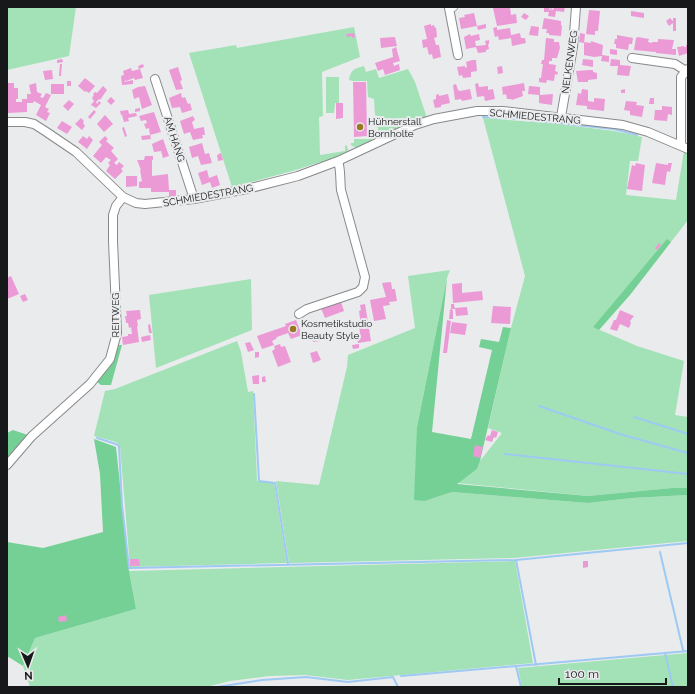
<svg xmlns="http://www.w3.org/2000/svg" width="695" height="694" font-family="Raleway,sans-serif">
<style>
.green{fill:#a2e2b6}
.forest{fill:#74d094}
.lines{fill:none;stroke-linecap:round;stroke-linejoin:round}
.stream{stroke:#9ec9f2;stroke-width:2}
.building{fill:#eb9ad6}
.minor-casing{stroke:#88898b;stroke-width:10}
.minor{stroke:#fff;stroke-width:8}
.poi-dot{fill:#9a7721;stroke:#e9ebed;stroke-width:1.5}
.labels{text-anchor:middle;stroke-width:4;stroke-linejoin:round;paint-order:stroke}
.street-label{font-size:10px;fill:#171819;stroke:#e9ebed}
.poi-label{font-size:10px;fill:#171819;stroke:#e9ebed;text-anchor:start}
</style>
<rect width="100%" height="100%" fill="#e9ebed"/>
<path class="green" d="M7 7H76L69 56 7 70Z
M354 27 360 57 322 72 323 116 319 117 320 155 345 151V145L347 146 348 150 344 156 321 165 320 162 296 170 232 187 189 53 236 45 237 48Z
M364 66 366 72 376 69 379 78 408 69 415 82 427 118 375 140 374 136 378 130 377 116 375 115 374 99 368 97 367 81H353L349 80C351 69 354 69 364 66Z
M326 77H339V103H335L334 113H326Z
M483 118 549 123 614 131 642 137 638 161H630L626 195 676 200 684 151 688 153V220L671 242 667 240 593 327 637 346 684 361 675 415 688 417V488H672L588 496 457 483 477 469 480 461 502 433 488 428 511 328 525 276Z
M354 139H372L371 142 356 148 351 145V143H354Z
M450 270 447 278 417 427 425 501 452 492 588 503 632 498 688 495V541L514 558 289 563 276 481 319 485 347 367 348 355 415 328 408 276Z
M251 279 252 330 156 368 149 295Z
M237 341 241 352 248 392 253 391 257 481 274 483 287 563 130 567 120 446 116 442 94 436 105 391 115 389Z
M515 561 533 663 348 680 305 675 270 676 230 681 206 687H30L23 666 35 638 136 609 129 571Z
M688 653V687H522L518 668Z"/>
<path class="forest" d="M667 239 671 242 630 295 599 330 593 327Z
M447 278 432 432 471 439 492 350 479 347 481 339 499 342 503 327 511 328 480 461 477 469 457 484 588 496 672 488H688V495L632 498 588 503 452 492 425 501 414 500 417 427Z
M119 345H122L111 385H101L97 382 113 361Z
M13 430 28 435 7 458V433Z
M94 439 116 447 129 571 136 609 35 638 23 666 7 656V542L43 548 103 532 100 474Z"/>
<g class="lines">
<path class="stream" d="M483 117 508 118 614 129 637 135
M254 394 259 481 275 483 288 564
M539 406 623 435 688 453
M634 417 688 434
M97 438 116 444 119 446 122 505 129 568 516 560
M505 454 688 474
M660 552 683 650
M665 653 673 687
M536 665 516 560 688 543
M516 666 521 687
M401 676 688 651
M217 687 262 680 306 677 348 682 393 677 398 687"/>
</g>
<path class="building" d="M501 7H510L511 15 516 14 517 23 497 26 493 8Z
M544 7H553L552 9 549 8V9L553 10 554 7H565L564 12 556 11 555 17 548 16 549 12H544Z
M589 10 600 11 598 31H595V35L586 34Z
M631 11 644 13V18L631 16Z
M474 13 477 26 461 29 459 18 465 17 464 15Z
M524 13 529 16 526 20 521 17Z
M544 18 561 21V25L562 26 561 36 549 35V33H546L547 29H542Z
M670 18 673 21V18H676V31H673V23L669 26 666 21Z
M431 24V26L434 25 435 28 436 27 437 37 434 38 436 45H439L441 57 433 59 432 54 429 55 427 47 423 48 422 40 427 39 424 26Z
M486 24V28L478 30 477 26Z
M531 26 539 27 538 36 529 35Z
M497 27V30L510 28 511 35 520 33 521 38H525L526 43 512 46 511 38 499 40 498 36 495 37 493 28Z
M354 33 355 37 352 38V36L347 37 346 34Z
M580 33 585 34 584 43 579 42Z
M470 34 471 36 479 34 480 40 475 41 476 46 486 45 485 41 489 40V44H488L489 49 486 50V52L478 53 476 47 466 49 464 37Z
M617 35 633 38 632 44H629L628 50 616 48V44H614L615 39H617Z
M395 37 397 46 381 48 380 38Z
M638 37 649 39 648 42 652 43V42H658V39L674 40 672 49H676V55L656 53V52L634 50 636 38Z
M546 38 554 39V42H559L560 48 557 58H552V61H549V64L556 65 555 71 558 72 557 75 555 74 554 81 547 80 546 83 539 82V78H541L543 64H541L542 60H544Z
M591 41 603 45 602 55 609 56V62L601 61 602 56 594 57 584 55V42L591 43Z
M686 45H688V53L679 56 677 47 684 46V47H686Z
M396 47 400 61 393 63 394 66 399 64 400 70 385 75 383 69 378 71 375 63 393 57 392 49Z
M610 49 617 50V55L610 54Z
M62 59 63 62 57 63V60Z
M583 59 593 60V67L582 65Z
M611 59 620 60V65L631 66 629 76 617 75 618 66H610Z
M472 60H476L477 71 471 72V77L463 78 462 75 459 76 457 67 465 66V68L467 67 466 62Z
M60 64H62L61 76H59Z
M143 64 144 67 139 69 138 66Z
M502 66 503 73 498 74 497 67Z
M178 67 182 80 180 81 183 89 176 90 169 70Z
M131 68 132 71 140 69 143 78 135 80 134 78 126 81 125 80V81L124 82 133 80V84L122 85 121 76 124 75 123 71Z
M52 70 53 79 45 80 43 71Z
M590 70H593V72L597 73V79L588 80V82H578L576 71Z
M85 78 95 86 89 93 86 91 85 92 78 86Z
M67 81H71V86H67Z
M353 82H366L367 136 354 137Z
M7 83H14V88H18V99H16V102H22V99H27V94H31L29 85 36 83 37 92 42 94 40 97 43 98 46 93 51 95 45 107 49 109 47 112 50 113 46 121 36 115 41 105 34 101 33 103H27V112L8 113Z
M478 83 479 87 488 86V90L493 89 495 99 485 101 484 96 477 97 475 84Z
M524 83 525 91H522L523 96 512 100 511 99H507L506 94 503 95 502 87Z
M51 84H64V94H51Z
M456 84 458 90 460 91 470 89 472 99 462 101 461 99 455 100 453 85Z
M103 86 107 90 100 100 99 99 96 102 97 104 99 101 101 103 96 108 91 105 94 101 92 98 94 95 93 94 95 92 97 93Z
M145 86 152 105 142 109 139 97 134 99 132 90 138 87Z
M529 86 540 87V95L553 94 552 105 539 103V95L528 94Z
M582 89 588 90V101L594 102V98L605 99 604 111 587 109V106L576 105 578 93 581 94Z
M625 89V93H621V90Z
M181 93 182 98 185 97 188 104 190 103 192 110 182 113 180 107 172 108 169 98Z
M439 94V96L448 94 450 103 441 105V107L435 108 433 100 436 99V95Z
M111 97 115 101 111 105 107 101Z
M650 98H654V104H649Z
M69 100 74 104 68 111 63 106Z
M626 101 637 102 636 105 644 106 642 117 630 115V111L624 110Z
M336 103H343V118L336 119Z
M662 106 672 107V115L668 114 667 121 654 120 655 110H662Z
M140 108V111L135 112V109Z
M94 110 96 112 90 119 88 117Z
M128 110 129 114 121 115 120 111Z
M154 112 161 132 150 135 151 139 142 140 141 136 150 135 149 128 146 129 144 124 147 123 146 120 141 121 139 116Z
M136 113 137 116 128 118 129 121 124 122 122 115Z
M105 115 113 124 104 132 97 124Z
M193 116 195 120 192 122 194 129 204 127 205 135H202L203 138 193 140 190 132 184 134 180 121Z
M81 118 84 121 83 123 85 126 82 130 75 124Z
M62 121 72 127 67 134 57 128Z
M124 127 127 136 125 137 122 128Z
M83 136 87 139 89 136 93 140 87 149 78 142Z
M105 136 108 139 106 141 114 148 111 151 118 159 114 163 117 165 119 162 124 166 121 169 123 171 115 179 106 171 110 165 108 163 111 160 106 157 101 163 93 156 102 145 99 142Z
M163 139 169 156 163 158 161 151 154 152 152 144Z
M202 143 205 154 209 153 212 163 201 165 198 156 192 158 189 147Z
M221 153 223 160 218 161 217 155Z
M145 156H153V160H152V176L168 174 169 190H176V196H169V192H151V188H139V182L142 181 140 170H141L137 160H144Z
M636 163 645 165 642 191 627 189 632 165 635 166Z
M656 163 668 165V163H672L670 172 667 171 665 185 652 183Z
M207 170 209 178 217 175 220 185 212 188 210 182 202 185 198 173Z
M126 176H137V186L126 187Z
M659 243 661 245 657 250 655 248Z
M11 276 19 294 7 299V278Z
M391 282 392 289H395L397 301 389 302 390 305 383 306 386 319 374 321 370 300 386 297 382 283Z
M462 283V293L482 291 483 300 453 303 452 284Z
M25 294 28 300 23 302 20 296Z
M341 302 344 311 325 318 321 308Z
M365 304 371 341 358 343 356 333H360L359 326 361 325 359 311 361 310 360 305Z
M451 304H454L455 309H451Z
M493 306 511 307 510 324 491 323Z
M467 307 468 315 456 316 455 308Z
M450 309 453 310V319H449Z
M140 310 141 319 137 320 138 326H137L139 342 123 345 122 337 128 336V334H132L131 327 129 328 128 323H126L125 316H127L126 311Z
M620 310 634 316 630 321 631 323 629 328 620 324 617 331 610 329 614 320H616Z
M296 320 302 335 291 339 288 333 277 337 276 339 272 341 274 345 262 349 257 336 286 326 285 324Z
M447 320 451 321 447 353H443Z
M452 322 467 324 465 335 450 333Z
M150 324 152 333H149L148 325Z
M318 333 320 341 313 342 312 334Z
M150 335 151 340 142 342 141 337Z
M250 342 254 350 248 352 245 343Z
M280 344 281 347 285 346 291 362 278 367 272 351 275 349 274 346Z
M359 344V348L353 349 352 345Z
M317 351 321 360 313 363 310 353Z
M255 352H259V357L255 358Z
M259 375V384H253L252 376Z
M265 376 266 382H262V377Z
M492 430 498 432 496 438 494 437 492 442 485 440 488 435 490 436Z
M475 445 483 447 480 458 473 456Z
M130 559H139L140 566H130Z
M583 561H588V567L583 568Z
M66 615 67 621 59 622 58 617Z"/>
<g class="lines">
<defs>
<path id="minor" d="M453 7 449 8 458 55
M632 58 675 64 686 71
M155 79 194 199
M561 117 573 47 576 7
M7 122H25L34 124 45 131 76 152 123 197 136 203 145 204 194 199 247 189 298 176 338 161 415 125 434 119 477 111H503L623 125 648 132 688 149
M681 146V77L688 69
M299 314 307 309 358 292 363 287 365 277 341 190C340 181 341 169 338 161
M7 465 32 436 90 384 110 359 117 333 113 241V215L116 206 123 197"/>
</defs>
<use href="#minor" class="minor-casing"/>
<use href="#minor" class="minor"/>
</g>
<g class="poi-dot">
<circle cx="360" cy="127" r="4"/>
<circle cx="293" cy="329" r="4"/>
</g>
<g class="labels">
<g class="street-label">
<text transform="translate(569 62) rotate(-82)" y="4">NELKENWEG</text>
<text transform="translate(535 116) rotate(5)" y="4">SCHMIEDESTRANG</text>
<text transform="translate(175 139) rotate(72)" y="4">AM HANG</text>
<text transform="translate(208 195) rotate(-10)" y="4">SCHMIEDESTRANG</text>
<text transform="translate(115 315) rotate(-90)" y="4">REITWEG</text>
</g>
<g class="poi-label">
<text x="368" y="125">Hühnerstall<tspan x="368" dy="12">Bornholte</tspan></text>
<text x="301" y="327">Kosmetikstudio<tspan x="301" dy="12">Beauty Style</tspan></text>
</g>
</g>
<rect width="695" height="694" fill="none" stroke="#171819" stroke-width="16"/>
<g transform="translate(28 666) rotate(178)" stroke="#e9ebed" stroke-width="3" paint-order="stroke">
<path d="M0-3L7 15L0 10L-7 15Z" fill="#171819"/>
<text y="-6" font-size="11" font-weight="bold" text-anchor="middle" fill="#171819">N</text>
</g>
<path d="M559 678v6h107v-6" fill="none" stroke="#171819" stroke-width="2"/>
<text x="565" y="678" font-size="12" fill="#171819" stroke="#e9ebed" stroke-width="3" paint-order="stroke">100 m</text>
</svg>
